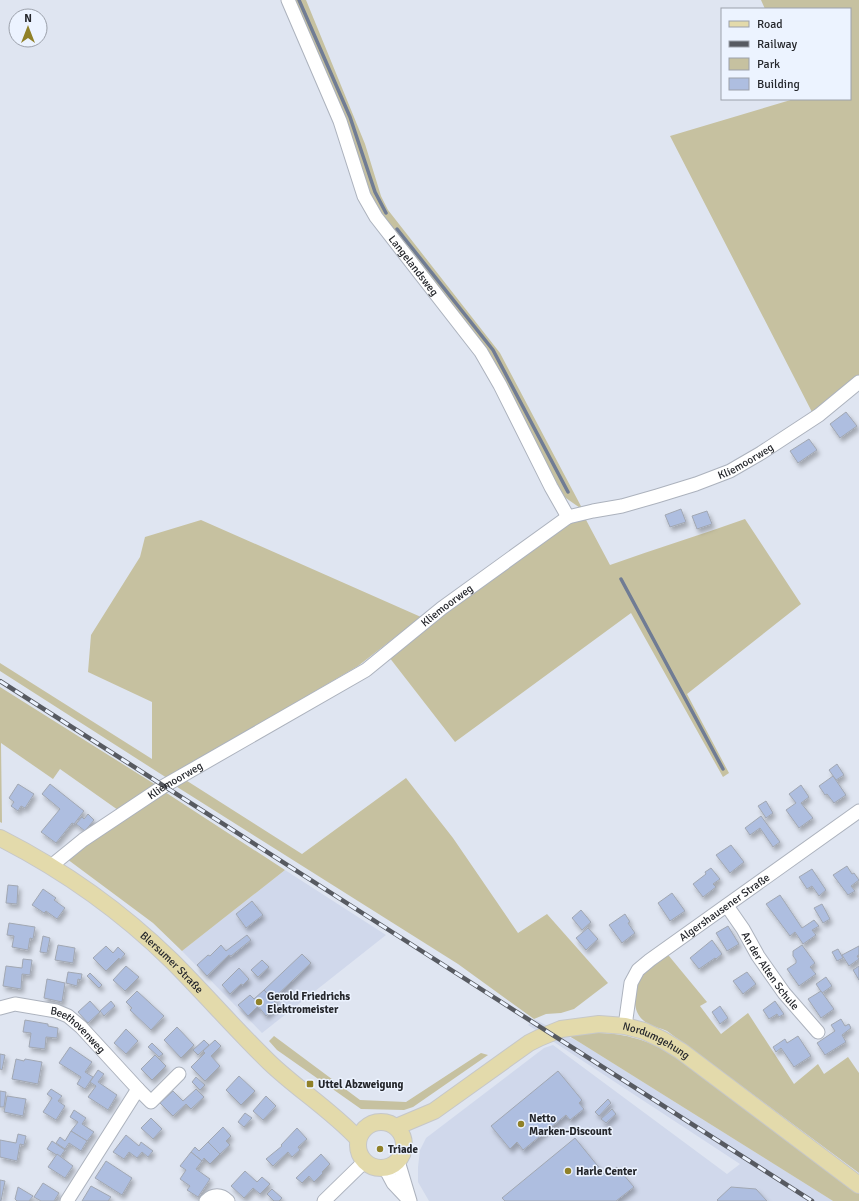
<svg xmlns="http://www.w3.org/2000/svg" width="859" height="1201" viewBox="0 0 859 1201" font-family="Signika,sans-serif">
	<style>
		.built { fill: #d0d8eb }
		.green { fill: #c6c1a0 }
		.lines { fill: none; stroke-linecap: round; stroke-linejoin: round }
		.stream { stroke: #707c94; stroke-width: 3.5 }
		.building { fill: #aebee0; stroke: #a1a7b2; filter: url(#shadow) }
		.minor-casing { stroke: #acb2bd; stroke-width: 15 }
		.major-casing { stroke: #c6c7c8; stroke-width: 18 }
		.minor { stroke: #fff; stroke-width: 13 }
		.major { stroke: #e3daab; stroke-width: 16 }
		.rail-casing { stroke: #575a61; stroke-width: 4.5 }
		.rail { stroke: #ecf3ff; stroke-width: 3; stroke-dasharray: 9; stroke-linecap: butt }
		.poi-dot { fill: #908128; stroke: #ecf3ff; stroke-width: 1.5 }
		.labels { text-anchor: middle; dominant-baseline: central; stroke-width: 3; stroke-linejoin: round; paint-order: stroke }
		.street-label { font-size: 11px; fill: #25272c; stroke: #ecf3ff }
		.poi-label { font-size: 11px; font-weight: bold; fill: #25272c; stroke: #ecf3ff; text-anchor: start }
	</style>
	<defs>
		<filter id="shadow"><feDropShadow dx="2.5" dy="4" stdDeviation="2" flood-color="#0004"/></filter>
	</defs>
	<rect width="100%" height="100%" fill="#dfe5f1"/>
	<!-- built -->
	<g class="built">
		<path d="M285 870 386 935 262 1033 182 951Z"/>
		<path d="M534 1019 579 1042 833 1201H429L418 1182V1167L420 1150 426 1138 544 1048 553 1045 727 1174 740 1164 528 1025Z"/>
	</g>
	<!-- green -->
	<g class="green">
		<path d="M294 0H306L365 144 381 196 388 210 500 353 583 510 563 496 505 380 380 213 369 193Z"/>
		<path d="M761 0H859V376L813 414 670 136 794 99H850V9H765Z"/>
		<path d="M585 518 610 565C655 549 700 535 745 519L801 604 687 694 729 773 723 777 631 613 455 742 389 657 445 613 569 524Z"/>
		<path d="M201 520 421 617 358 666 167 778 0 671V663L152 759V702L88 672 91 635 140 557 145 537Z"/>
		<path d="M0 687 156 785 118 810 60 769 53 779 1 743 2 823 0 822Z"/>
		<path d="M406 778 453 838 518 933 547 914 608 983 574 1009 561 1013 546 1014 534 1019 458 964 174 785 184 779 302 854Z"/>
		<path d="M165 792 285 870 182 951 153 923 67 859Z"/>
		<path d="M664 955 669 956 707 1002 700 1006 721 1034 748 1013 794 1084 818 1064 824 1074 848 1057 859 1073V1173L667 1031C661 1028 653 1027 647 1023 629 1013 633 985 646 972 651 966 658 960 664 955Z"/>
		<path d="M594 1033C625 1033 640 1039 668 1050L859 1192V1201H833L579 1042 569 1036Z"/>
		<path d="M274 1036 360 1100 406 1102 481 1053 488 1055 413 1107 404 1110 361 1109 277 1050 269 1041Z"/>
	</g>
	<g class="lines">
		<!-- stream -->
		<g class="stream">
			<path d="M299 0 350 117 375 192 386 213"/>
			<path d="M397 229 493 350 568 492"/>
			<path d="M621 579 723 769"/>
		</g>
	</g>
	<!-- building -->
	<g class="building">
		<path d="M846 412 857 426 840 438 830 424Z"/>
		<path d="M809 439 817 450 798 463 790 451Z"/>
		<path d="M681 509 686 522 670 527 665 515Z"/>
		<path d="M707 511 712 524 697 529 692 516Z"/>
		<path d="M837 764 844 775 836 780 829 770Z"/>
		<path d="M833 776 846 795 834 803 827 794 825 795 819 786Z"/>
		<path d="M18 784 34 794 25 808 21 806 18 811 11 806 14 802 9 798Z"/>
		<path d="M50 784 84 811 74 824 72 823 56 843 41 832 60 809 42 794Z"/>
		<path d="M801 785 809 797 801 803 813 818 799 828 786 810 796 803 789 794Z"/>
		<path d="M766 801 773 813 766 818 758 806Z"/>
		<path d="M88 814 94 820 85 831 76 824 82 817 84 819Z"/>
		<path d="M761 816 780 842 773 847 760 828 750 835 745 828Z"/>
		<path d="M731 845 744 862 730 873 716 855Z"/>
		<path d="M847 866 852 874 854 873 859 880 851 886 855 891 848 895 833 875Z"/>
		<path d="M711 868 720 879 713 884 716 887 703 897 693 884 706 874 705 872Z"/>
		<path d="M812 869 826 890 819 896 812 886 807 889 799 877Z"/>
		<path d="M8 885 18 886 17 904 6 903Z"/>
		<path d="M43 889 56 898 54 900 65 908 57 919 46 911 44 913 32 905Z"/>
		<path d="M672 893 685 911 670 921 658 903Z"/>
		<path d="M780 895 802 928 814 920 819 926 812 930 816 935 803 944 795 932 790 936 766 904Z"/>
		<path d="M252 901 263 915 246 928 236 914Z"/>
		<path d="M822 904 830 919 823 923 814 908Z"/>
		<path d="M581 910 591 922 582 930 572 918Z"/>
		<path d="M625 914 630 922 628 923 635 933 622 943 609 925Z"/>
		<path d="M9 923 35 927 33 939 30 938 28 950 12 947 14 936 7 935Z"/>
		<path d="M728 926 739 944 727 951 716 933Z"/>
		<path d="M588 928 598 939 586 950 576 938Z"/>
		<path d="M247 935 251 940 231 956 229 955 207 976 197 965 208 955 210 956 221 945 226 951Z"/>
		<path d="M43 936 50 938 47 953 40 952Z"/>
		<path d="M712 940 722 954 716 959 715 958 699 969 690 958Z"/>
		<path d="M58 945 75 948 73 963 55 960Z"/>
		<path d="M802 945 815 963 810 967 816 974 799 986 787 969 796 963V960L793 956V951Z"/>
		<path d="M106 946 113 953 118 947 125 954 120 960 119 958 106 971 93 958Z"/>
		<path d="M859 946V955L857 956 859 959 849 966 842 955Z"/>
		<path d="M838 949 843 958 837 961 832 952Z"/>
		<path d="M302 954 311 963 273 999 264 990Z"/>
		<path d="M23 959 32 960 30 975 22 974 21 989 3 986 6 966 22 968Z"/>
		<path d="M262 960 269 967 258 977 251 970Z"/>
		<path d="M126 966 139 977 125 991 113 980Z"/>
		<path d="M859 966V980L853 970Z"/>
		<path d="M239 968 249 979 243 985 241 984 230 994 222 985Z"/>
		<path d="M68 972 82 974 81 980 78 979 77 986 66 983Z"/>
		<path d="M747 972 756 984 743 994 733 981Z"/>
		<path d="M90 973 102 985 99 988 87 976Z"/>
		<path d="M826 977 832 986 822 993 816 984Z"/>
		<path d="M47 979 65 983 62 1002 44 998Z"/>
		<path d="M264 990 278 1005 266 1016 258 1006 248 1016 238 1005 250 995 254 999Z"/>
		<path d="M137 991 164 1016 151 1030 130 1010 132 1008 126 1002Z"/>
		<path d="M821 991 834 1009 821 1018 808 999Z"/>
		<path d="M90 1001 100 1012 88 1023 78 1012Z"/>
		<path d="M111 1001 115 1006 104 1016 100 1011Z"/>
		<path d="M775 1001 784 1014 779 1017 777 1014 769 1019 763 1010Z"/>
		<path d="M720 1006 728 1018 720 1024 712 1012Z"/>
		<path d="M841 1019 845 1026 849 1024 851 1028 842 1035 846 1042 825 1055 817 1043 835 1031 831 1025Z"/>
		<path d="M25 1020 48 1024V1026L58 1028 57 1038 46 1037 45 1049 29 1047 31 1033 23 1032Z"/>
		<path d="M177 1027 194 1045 181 1058 164 1040Z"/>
		<path d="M126 1029 138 1041 126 1054 114 1043Z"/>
		<path d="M798 1036 811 1056 794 1067 781 1048 776 1052 773 1047 785 1039 787 1043Z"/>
		<path d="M204 1040 209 1045 198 1055 193 1050Z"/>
		<path d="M215 1040 221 1046 211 1056 220 1066 205 1081 191 1067 205 1053 203 1051Z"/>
		<path d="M152 1043 163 1054 159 1057 148 1047Z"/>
		<path d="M70 1047 92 1062 85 1072 93 1077 85 1089 77 1084 81 1077 59 1063Z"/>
		<path d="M0 1054 5 1055 2 1070 0 1069Z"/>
		<path d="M155 1055 166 1066 152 1080 141 1069Z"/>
		<path d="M16 1059 24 1061 25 1059 42 1062 38 1084 12 1079Z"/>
		<path d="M98 1070 104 1074 98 1082 117 1095 108 1110 88 1097 96 1086 90 1082Z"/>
		<path d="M558 1071 582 1100 579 1103 584 1109 570 1120 566 1115 523 1150 517 1142 510 1149 491 1126Z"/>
		<path d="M239 1076 255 1091 241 1105 226 1090Z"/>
		<path d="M196 1077 205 1085 200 1090 192 1082Z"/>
		<path d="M51 1089 62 1096 58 1101 65 1106 56 1120 43 1112 52 1098 47 1094Z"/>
		<path d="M196 1089 204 1097 191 1109 186 1104 173 1116 160 1103 173 1091 183 1101Z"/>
		<path d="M0 1091 6 1092 4 1107H0Z"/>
		<path d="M7 1096 26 1099 23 1116 4 1112Z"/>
		<path d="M266 1096 276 1106 263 1120 253 1111Z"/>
		<path d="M608 1099 611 1103 599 1116 595 1112Z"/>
		<path d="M612 1109 616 1114 606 1123 601 1119Z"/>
		<path d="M74 1110 86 1118 82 1124 94 1132 87 1141 71 1131 78 1122 70 1117Z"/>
		<path d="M245 1113 252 1118 244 1127 238 1122Z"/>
		<path d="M151 1118 162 1129 153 1139 141 1128Z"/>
		<path d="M223 1127 231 1136 226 1141 230 1145 220 1154 208 1142Z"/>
		<path d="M297 1128 307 1139 298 1147 300 1150 292 1157 288 1152 273 1166 266 1159 282 1146 281 1145Z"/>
		<path d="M71 1131 87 1141 81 1151 69 1143 65 1149 56 1143 60 1137 65 1141Z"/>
		<path d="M18 1134 26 1136 24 1145 20 1144 17 1161 0 1157V1140L16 1143Z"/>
		<path d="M126 1135 139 1146 141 1142 153 1151 148 1157 142 1152 137 1158 129 1152 124 1159 113 1152Z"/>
		<path d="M575 1138 606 1176 617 1167 634 1187 616 1201H505L502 1198Z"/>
		<path d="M52 1141 65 1150 60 1157 47 1149Z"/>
		<path d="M208 1142 220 1154 210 1164 204 1158 202 1161 191 1152 195 1147 199 1151Z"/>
		<path d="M191 1152 202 1161 196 1169 210 1179 198 1197 187 1190 190 1186 180 1179 186 1170 180 1166Z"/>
		<path d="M57 1154 73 1166 65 1178 48 1167Z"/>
		<path d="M321 1154 330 1164 322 1172 323 1173 314 1182 309 1176 302 1183 296 1178Z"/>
		<path d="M106 1161 132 1178 122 1195 95 1178Z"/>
		<path d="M245 1171 257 1182 262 1177 270 1184 260 1194 253 1188 244 1198 231 1186Z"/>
		<path d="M0 1180 5 1181 1 1201H0Z"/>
		<path d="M43 1183 59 1193 54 1201H41L34 1197Z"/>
		<path d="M91 1186 111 1197 108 1201H82Z"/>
		<path d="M18 1187 33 1196 29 1201H17L15 1199Z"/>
		<path d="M731 1187 756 1189 767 1201H718L717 1200Z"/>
		<path d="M272 1189 282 1198 279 1201H274L267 1194Z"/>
	</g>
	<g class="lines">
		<defs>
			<g id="minor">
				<path id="s1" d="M288 0 340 121 364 196 376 217 481 352 500 385 551 487 568 517"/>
				<path id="s2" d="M51 866 83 840 164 786 366 670 442 608 568 517 593 511 622 506 657 496 696 484 730 471 761 453 819 415 859 382"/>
				<path id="s3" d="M727 906 743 929 758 956 784 993 818 1032"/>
				<path id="s4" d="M0 1008 15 1004 56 1011 68 1016 81 1027 138 1089 67 1201"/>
				<path id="s5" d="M625 1026 631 983 638 970 650 960 859 811"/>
				<path d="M138 1089 151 1102 179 1074"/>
				<path d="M398 1161 410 1201"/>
				<path d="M385 1168 393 1183 408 1199"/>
				<path d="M206 1201C213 1194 221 1194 228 1201"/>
				<path d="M324 1201 364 1162"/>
			</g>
			<g id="major">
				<path id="s6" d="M0 838C63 870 122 912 172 961 205 994 235 1029 269 1062 297 1089 331 1110 358 1139"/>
				<circle cx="381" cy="1145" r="23"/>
				<path id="s7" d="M396 1127 434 1111 529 1043 539 1038 561 1029 599 1024 625 1026 644 1031 663 1040 681 1051 859 1185"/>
			</g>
		</defs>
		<!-- minor casing -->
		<use href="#minor" class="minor-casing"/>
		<!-- major casing -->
		<use href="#major" class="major-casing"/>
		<!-- minor -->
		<use href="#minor" class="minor"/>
		<!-- major -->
		<use href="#major" class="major"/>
		<defs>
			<path id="rail" d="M0 681 812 1201"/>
		</defs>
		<!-- rail casing -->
		<use href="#rail" class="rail-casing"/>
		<!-- rail -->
		<use href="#rail" class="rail"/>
	</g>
	<!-- markers -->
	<g class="poi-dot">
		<circle cx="259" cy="1002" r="4"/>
		<rect x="306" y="1080" width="8" height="8" rx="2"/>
		<circle cx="521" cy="1124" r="4"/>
		<circle cx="380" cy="1149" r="4"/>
		<circle cx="568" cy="1171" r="4"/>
	</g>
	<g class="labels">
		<!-- street labels -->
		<g class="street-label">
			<text stroke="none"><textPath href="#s1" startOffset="296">Langelandsweg</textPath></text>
			<text stroke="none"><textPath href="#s2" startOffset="812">Kliemoorweg</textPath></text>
			<text stroke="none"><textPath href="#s2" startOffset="475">Kliemoorweg</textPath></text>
			<text stroke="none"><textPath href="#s2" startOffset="151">Kliemoorweg</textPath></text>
			<text stroke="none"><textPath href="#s5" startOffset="165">Algershausener Straße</textPath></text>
			<text stroke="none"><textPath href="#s6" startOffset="213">Blersumer Straße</textPath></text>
			<text stroke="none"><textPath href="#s3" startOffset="78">An der Alten Schule</textPath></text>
			<text stroke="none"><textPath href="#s4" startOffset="86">Beethovenweg</textPath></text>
			<text stroke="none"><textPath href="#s7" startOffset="292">Nordumgehung</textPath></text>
		</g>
		<!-- poi labels -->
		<g class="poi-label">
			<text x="267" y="996">Gerold Friedrichs<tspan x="267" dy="13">Elektromeister</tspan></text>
			<text x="318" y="1084">Uttel Abzweigung</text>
			<text x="529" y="1118">Netto<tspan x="529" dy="13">Marken-Discount</tspan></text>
			<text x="388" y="1149">Triade</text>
			<text x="576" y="1171">Harle Center</text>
		</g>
	</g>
	<!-- legend -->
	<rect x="721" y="8" width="130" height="92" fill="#ecf3ff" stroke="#9ca1ab"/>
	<rect x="729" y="21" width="20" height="6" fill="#e3daab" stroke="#9ca1ab"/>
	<text x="757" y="28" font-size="12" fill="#25272c">Road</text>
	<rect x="729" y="41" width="20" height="6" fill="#575a61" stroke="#9ca1ab"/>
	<text x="757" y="48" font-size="12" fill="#25272c">Railway</text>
	<rect x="729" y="58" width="20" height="12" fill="#c6c1a0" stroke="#9ca1ab"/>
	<text x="757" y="68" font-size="12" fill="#25272c">Park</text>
	<rect x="729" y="78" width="20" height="12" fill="#aebee0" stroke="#9ca1ab"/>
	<text x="757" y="88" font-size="12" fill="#25272c">Building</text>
	<!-- north arrow -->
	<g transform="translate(28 28)"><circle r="19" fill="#ecf3ff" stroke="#9ca1ab"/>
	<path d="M0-3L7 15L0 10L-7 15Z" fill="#908128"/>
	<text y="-6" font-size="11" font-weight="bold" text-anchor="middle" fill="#25272c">N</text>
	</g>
</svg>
